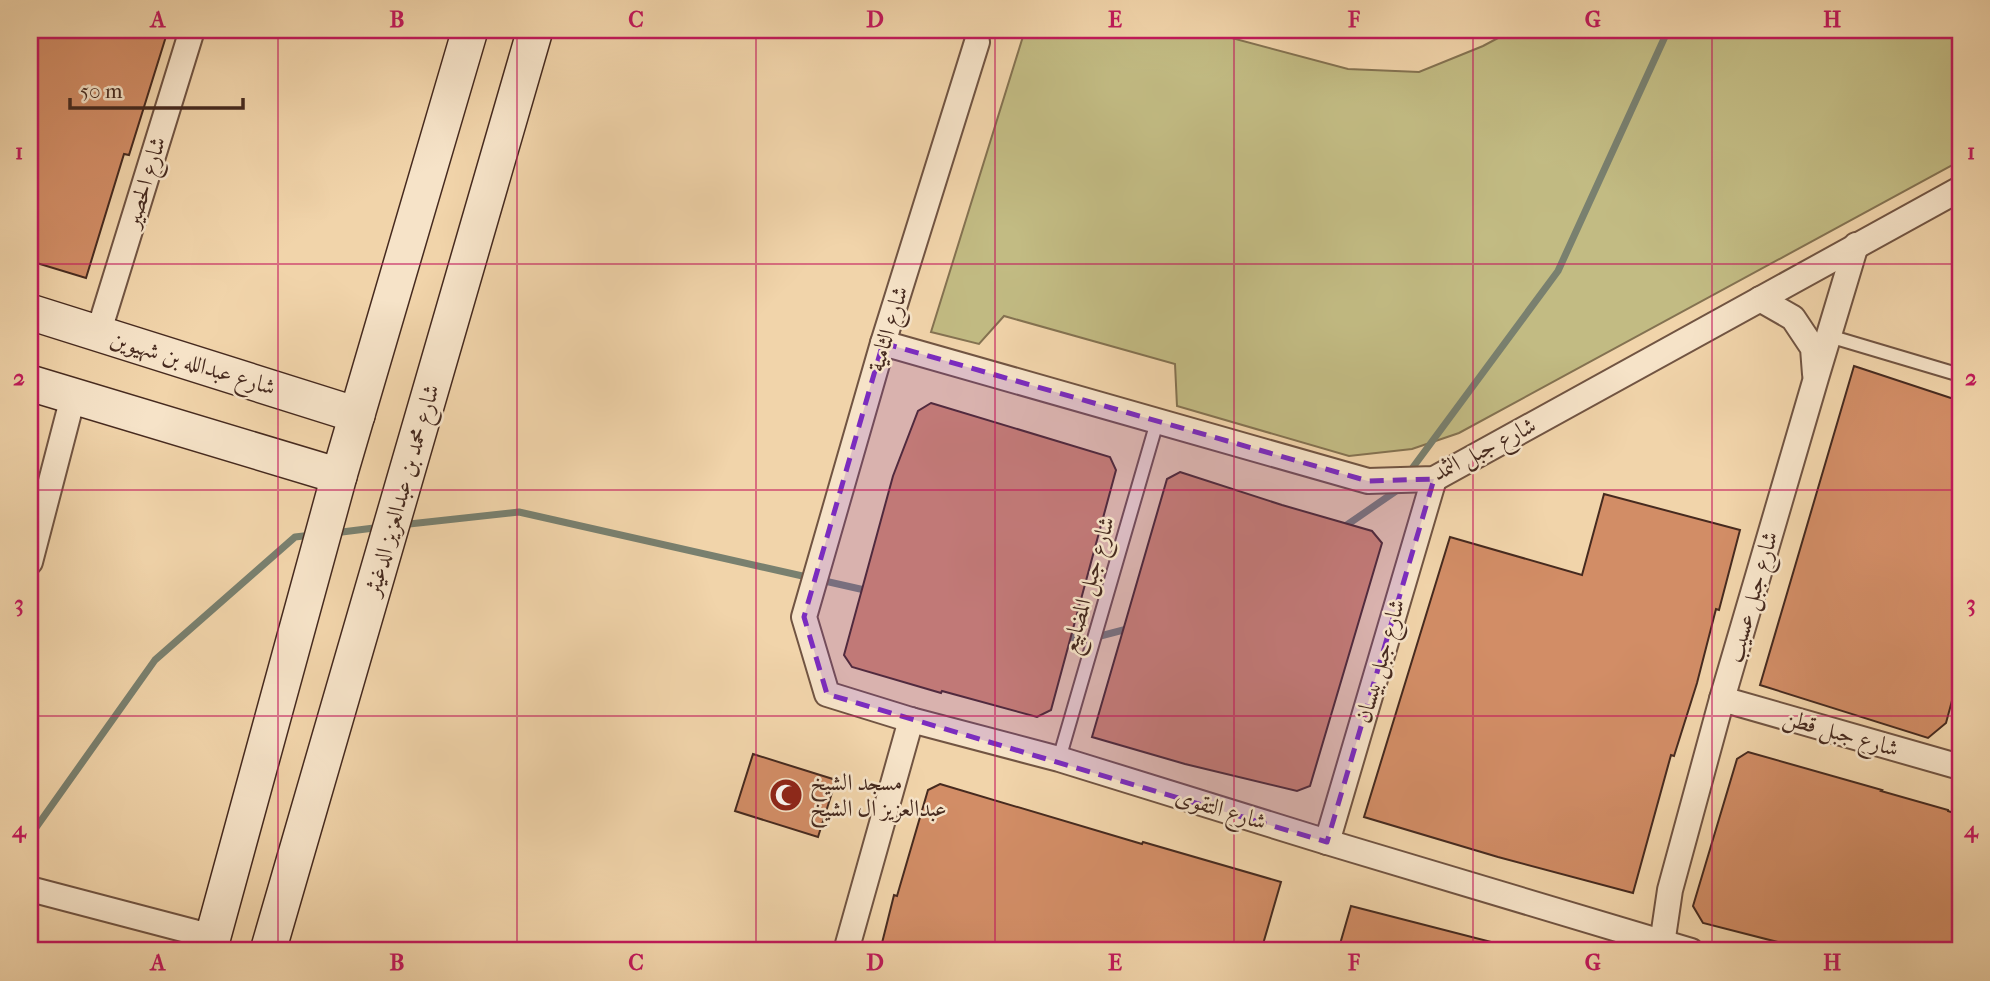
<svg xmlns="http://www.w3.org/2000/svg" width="1990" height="981" viewBox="0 0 1990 981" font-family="'IM FELL French Canon',Amiri,serif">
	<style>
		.green { fill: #c2bb83; stroke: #847251; stroke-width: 2 }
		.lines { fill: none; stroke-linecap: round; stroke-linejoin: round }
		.stream { stroke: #79806f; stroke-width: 7 }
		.building { fill: #d28d66; stroke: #462a1f; stroke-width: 2 }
		.lane-casing { stroke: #715442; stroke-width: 16 }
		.street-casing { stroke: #715442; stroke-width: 28 }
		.secondary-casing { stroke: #462a1f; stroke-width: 38 }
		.lane { stroke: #f6e3c8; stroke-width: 12 }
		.street { stroke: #f6e3c8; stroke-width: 24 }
		.secondary { stroke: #f6e3c8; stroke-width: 35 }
		.marked { fill: #7b2cbf; fill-opacity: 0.2; stroke: #7b2cbf; stroke-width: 5; stroke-dasharray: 14 9; stroke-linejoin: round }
		.grid { fill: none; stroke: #c2185b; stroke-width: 2; stroke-opacity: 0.55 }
		.labels { text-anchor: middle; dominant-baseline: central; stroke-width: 5; stroke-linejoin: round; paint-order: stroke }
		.street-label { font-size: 23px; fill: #462a1f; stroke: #f6e3c8 }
		.poi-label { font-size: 23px; fill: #462a1f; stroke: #f6e3c8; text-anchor: start }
		.neatline { fill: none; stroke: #c2185b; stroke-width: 2.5 }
		.grid-label { font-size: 23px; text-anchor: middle; font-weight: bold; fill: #c2185b }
	</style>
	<rect width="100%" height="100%" fill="#f1d4aa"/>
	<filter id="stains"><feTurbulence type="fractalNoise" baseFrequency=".00286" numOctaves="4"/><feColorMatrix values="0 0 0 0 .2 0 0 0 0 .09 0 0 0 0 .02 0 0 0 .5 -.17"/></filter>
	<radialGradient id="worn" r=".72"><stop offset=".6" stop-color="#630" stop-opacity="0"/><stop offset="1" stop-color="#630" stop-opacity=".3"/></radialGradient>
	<!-- green -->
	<path class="green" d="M1025 30H1202L1348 69 1419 72 1483 46 1513 30H1960V161L1459 433 1412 449 1349 456 1177 406 1175 364 1004 316 979 344 931 332Z"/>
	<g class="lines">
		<!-- stream -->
		<g class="stream">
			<path d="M1408 474 1558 271 1668 30"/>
			<path d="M400 525 519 512 869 591"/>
			<path d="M1341 529 1396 491 1399 486"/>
			<path d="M334 533 382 527"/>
			<path d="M1061 635 1085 640 1131 628"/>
			<path d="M30 836 155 660 295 537 312 535"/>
		</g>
	</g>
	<!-- building -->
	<g class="building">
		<path d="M30 30H168L129 155 124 154 86 278 30 261Z"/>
		<path d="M1854 366 1960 401V671L1946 723 1928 738 1760 685Z"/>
		<path d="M931 403 1110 457 1116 470 1051 710 1037 717 942 691 941 693 852 667 844 655 893 476 918 411Z"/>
		<path d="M1180 472 1282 505 1372 531 1382 543 1310 786 1297 791 1185 764 1092 737 1167 479Z"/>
		<path d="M1604 494 1740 530 1719 610 1716 609 1697 683 1674 756 1671 755 1633 893 1498 857 1364 817 1450 537 1582 575Z"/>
		<path d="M1748 752 1882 790 1881 791 1948 810V811L1960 815V951H1813L1703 923 1693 906 1737 759Z"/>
		<path d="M753 754 836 780 818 837 735 811Z"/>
		<path d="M940 784 1142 844 1143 842 1281 882 1261 951H880L894 895 897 896 928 790Z"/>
		<path d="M1351 906 1499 944 1498 951H1338Z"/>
	</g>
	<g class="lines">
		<defs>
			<g id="lane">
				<path d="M1829 336 1960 375"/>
				<path d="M1059 759 1157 422"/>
			</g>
			<g id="street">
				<path d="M977 42 883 343 804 617 827 694 911 720 1059 759 1327 842 1691 951"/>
				<path d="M1760 299 1793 318 1813 348 1815 374"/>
				<path d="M98 334 192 30"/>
				<path d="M883 343 1368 481 1434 479 1960 189"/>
				<path d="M30 562 73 397"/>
				<path d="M1722 699 1960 767"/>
				<path d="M1327 842 1434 479"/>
				<path d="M30 889 213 937"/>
				<path d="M846 951 911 720"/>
				<path d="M1661 951 1670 890 1722 699 1816 378 1856 245"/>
			</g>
			<g id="secondary">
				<path d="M30 312 357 415"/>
				<path d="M30 383 339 476"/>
				<path d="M209 951 339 476 470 30"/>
				<path d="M268 951 535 30"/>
			</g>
		</defs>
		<!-- lane casing -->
		<use href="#lane" class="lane-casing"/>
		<!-- street casing -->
		<use href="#street" class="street-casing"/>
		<!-- secondary casing -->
		<use href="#secondary" class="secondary-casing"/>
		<!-- lane -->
		<use href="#lane" class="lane"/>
		<!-- street -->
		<use href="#street" class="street"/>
		<!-- secondary -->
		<use href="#secondary" class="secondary"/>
	</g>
	<!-- marked area -->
	<path class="marked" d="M883 343 1368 481 1434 479 1327 842 827 694 804 617Z"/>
	<!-- grid -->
	<path class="grid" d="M278 30V951M517 30V951M756 30V951M995 30V951M1234 30V951M1473 30V951M1712 30V951M30 264H1960M30 490H1960M30 716H1960"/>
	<!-- icons -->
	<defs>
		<symbol id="mosque-disc" viewBox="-11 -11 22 22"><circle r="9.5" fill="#8f2418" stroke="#f6e3c8"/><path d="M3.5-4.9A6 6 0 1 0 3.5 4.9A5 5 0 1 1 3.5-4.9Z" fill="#fff"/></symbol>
	</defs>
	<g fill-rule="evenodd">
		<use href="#mosque-disc" x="767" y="776" width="38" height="38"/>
	</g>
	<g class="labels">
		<!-- street labels -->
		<g class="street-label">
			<text transform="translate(145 182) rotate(-73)">شارع الحصير</text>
			<text transform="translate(888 329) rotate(-73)">شارع الثامية</text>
			<text transform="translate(193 363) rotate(17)">شارع عبدالله بن شهيوين</text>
			<text transform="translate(1484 449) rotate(-27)">شارع جبل الثمد</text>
			<text transform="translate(402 490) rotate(-74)">شارع محمد بن عبدالعزيز الدغيثر</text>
			<text transform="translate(1088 585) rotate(-74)">شارع جبل المضابيع</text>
			<text transform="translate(1752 597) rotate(-74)">شارع جبل عسيب</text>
			<text transform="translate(1380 661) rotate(-74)">شارع جبل بيسان</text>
			<text transform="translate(1841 733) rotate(16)">شارع جبل قطن</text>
			<text transform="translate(1221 809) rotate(17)">شارع التقوى</text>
		</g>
		<!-- poi labels -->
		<g class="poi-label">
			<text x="810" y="782">مسجد الشيخ<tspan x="810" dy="26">عبدالعزيز ال الشيخ</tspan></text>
		</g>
	</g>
	<!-- margin -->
	<rect width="1990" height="981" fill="none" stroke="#f1d4aa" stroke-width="77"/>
	<!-- scale -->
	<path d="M70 98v10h173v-10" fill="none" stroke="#462a1f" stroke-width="3.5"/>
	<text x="80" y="98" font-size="21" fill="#462a1f" stroke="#f6e3c8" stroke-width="5" paint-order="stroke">50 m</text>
	<rect x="38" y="38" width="1914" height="904" class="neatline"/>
	<g class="grid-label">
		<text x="158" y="27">A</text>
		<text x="397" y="27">B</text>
		<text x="636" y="27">C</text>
		<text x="875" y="27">D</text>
		<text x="1115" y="27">E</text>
		<text x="1354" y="27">F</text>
		<text x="1593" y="27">G</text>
		<text x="1832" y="27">H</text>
		<text x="19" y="159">1</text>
		<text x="1971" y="159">1</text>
		<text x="19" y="385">2</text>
		<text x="1971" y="385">2</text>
		<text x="19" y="611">3</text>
		<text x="1971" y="611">3</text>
		<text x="19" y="837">4</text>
		<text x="1971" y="837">4</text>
		<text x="158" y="970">A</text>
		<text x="397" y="970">B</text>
		<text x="636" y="970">C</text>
		<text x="875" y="970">D</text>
		<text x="1115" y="970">E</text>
		<text x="1354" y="970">F</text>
		<text x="1593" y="970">G</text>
		<text x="1832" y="970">H</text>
	</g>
	<rect width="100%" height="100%" filter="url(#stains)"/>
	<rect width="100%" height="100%" fill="url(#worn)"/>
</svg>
